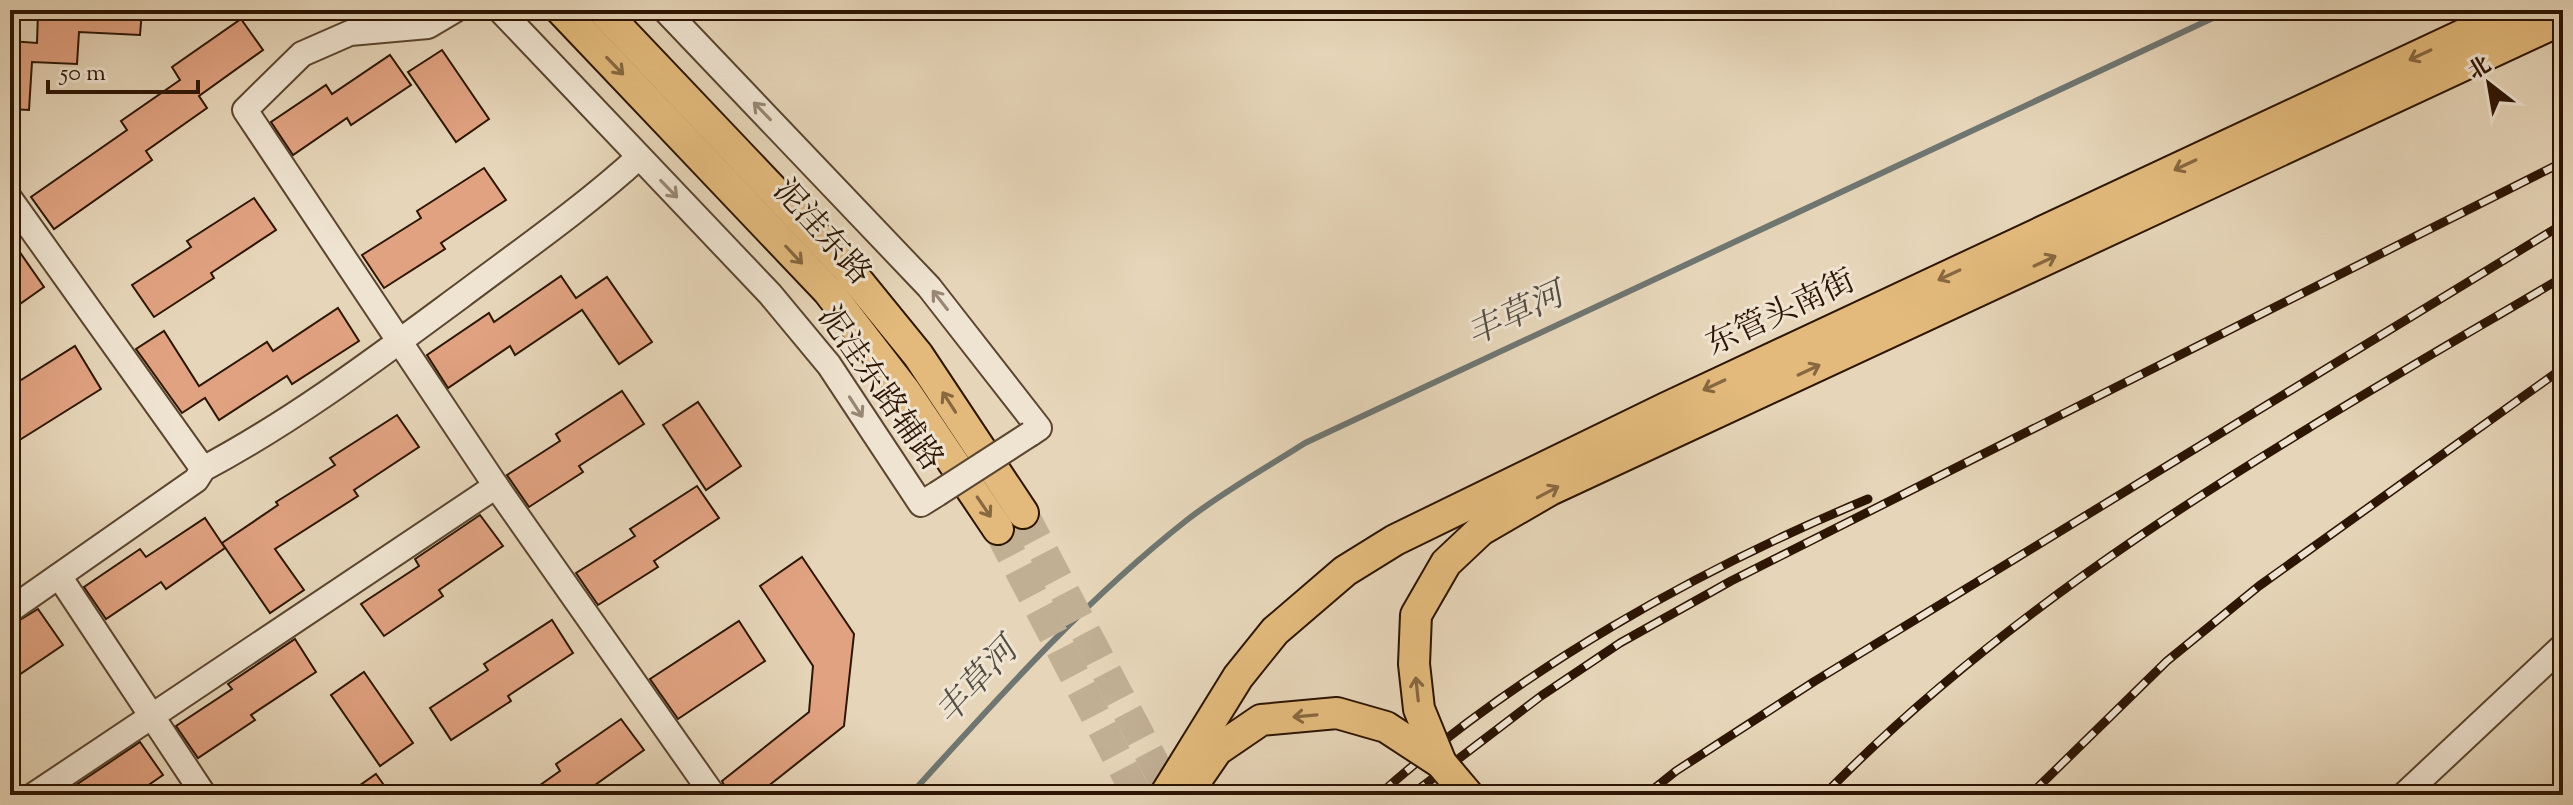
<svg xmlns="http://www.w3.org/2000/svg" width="2573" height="805" viewBox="0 0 2573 805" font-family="'Sorts Mill Goudy','Noto Serif SC',serif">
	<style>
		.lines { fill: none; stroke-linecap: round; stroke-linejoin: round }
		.stream { stroke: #6f7671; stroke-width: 6 }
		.building { fill: #e1a281; stroke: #2d1503; stroke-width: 2 }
		.major-tunnel { stroke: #c1af94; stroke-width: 30; stroke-dasharray: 30 15; stroke-linecap: butt }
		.minor-casing { stroke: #5b4530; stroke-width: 28 }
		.major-casing { stroke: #2d1503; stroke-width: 34 }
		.minor { stroke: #efe4d1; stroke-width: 24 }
		.major { stroke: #e3ba7c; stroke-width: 30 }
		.rail-casing { stroke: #2d1503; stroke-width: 9 }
		.rail { stroke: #efe4d1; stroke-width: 6; stroke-dasharray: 18; stroke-linecap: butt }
		.minor-bridge-casing { stroke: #5b4530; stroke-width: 28; stroke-linecap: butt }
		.major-bridge-casing { stroke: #2d1503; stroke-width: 34; stroke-linecap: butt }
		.minor-bridge { stroke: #efe4d1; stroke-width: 24 }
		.major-bridge { stroke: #e3ba7c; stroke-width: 30 }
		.oneway { stroke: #886840 }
		.oneway2 { stroke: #988774 }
		.labels { text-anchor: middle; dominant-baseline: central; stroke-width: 6; stroke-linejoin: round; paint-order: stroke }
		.street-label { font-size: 32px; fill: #2d1503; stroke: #efe4d1 }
		.water-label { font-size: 34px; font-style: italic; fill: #544d43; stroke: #efe4d1 }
	</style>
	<rect width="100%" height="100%" fill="#e6d5b8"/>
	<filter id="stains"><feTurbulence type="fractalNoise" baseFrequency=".0025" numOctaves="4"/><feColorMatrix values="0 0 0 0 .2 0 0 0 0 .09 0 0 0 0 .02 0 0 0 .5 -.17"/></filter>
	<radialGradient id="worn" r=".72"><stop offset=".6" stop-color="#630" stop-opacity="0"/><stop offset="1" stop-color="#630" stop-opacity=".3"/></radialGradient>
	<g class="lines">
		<!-- stream -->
		<path class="stream" d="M910 795C997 699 1085 600 1187 520 1224 491 1266 468 1305 443L2230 10"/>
	</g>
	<!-- building -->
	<g class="building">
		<path d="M72 10H142L140 35 79 32 77 64 32 62 29 110 10 109V41L37 43 38 12 72 14Z"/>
		<path d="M241 19 263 50 199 96 207 108 146 151 152 160 54 229 31 197 127 130 121 121 180 80 172 67Z"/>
		<path d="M442 50 489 119 456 142 408 72Z"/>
		<path d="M390 55 411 85 351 125 347 118 293 155 271 122 326 85 332 94Z"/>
		<path d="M484 168 506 200 441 243 445 249 384 288 362 255 421 218 417 211Z"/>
		<path d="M254 198 276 230 211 273 214 278 154 317 132 285 191 247 187 241Z"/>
		<path d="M10 238 44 287 10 311Z"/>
		<path d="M561 276 576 298 607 277 652 342 619 364 582 310 515 355 510 346 448 388 427 355 489 313 494 322Z"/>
		<path d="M338 308 359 341 292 384 287 376 219 420 205 398 182 413 136 349 164 331 199 386 267 342 273 351Z"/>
		<path d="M75 346 101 389 10 446V387Z"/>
		<path d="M622 391 644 424 579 466 583 472 529 507 507 475 560 441 556 434Z"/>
		<path d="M698 402 741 466 706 490 663 425Z"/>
		<path d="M397 415 419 447 354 490 358 496 275 549 304 590 270 613 222 543 278 505 276 502 335 465 330 458Z"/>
		<path d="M697 486 719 518 654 561 658 567 598 605 576 573 635 536 630 529Z"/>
		<path d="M480 515 503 546 439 590 443 596 384 636 361 604 419 566 415 559Z"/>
		<path d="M205 518 225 548 166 589 161 582 106 619 84 587 140 549 146 557Z"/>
		<path d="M802 557 854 634 844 726 757 795H729L722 781 809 712 813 666 760 586Z"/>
		<path d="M38 609 63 645 10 681V626Z"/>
		<path d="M552 620 573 653 508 696 511 701 451 740 430 708 488 670 484 664Z"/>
		<path d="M739 621 765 661 678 719 650 679Z"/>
		<path d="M295 639 316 672 251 715 255 720 198 758 176 726 232 689 228 684Z"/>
		<path d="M364 672 413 743 380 766 331 695Z"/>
		<path d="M621 719 644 750 581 795H526L560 771 556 764Z"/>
		<path d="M140 742 163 775 134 795H61Z"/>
		<path d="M376 774 391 795H346Z"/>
	</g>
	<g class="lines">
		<!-- major-tunnel -->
		<g class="major-tunnel">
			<path d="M1023 513 1171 795"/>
			<path d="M998 529 1137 795"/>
		</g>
		<defs>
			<g id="minor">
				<path d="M455 10 428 26 350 33 302 54 245 110 496 486 713 795"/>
				<path d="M500 10 770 294 829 365 921 504 937 494"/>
				<path d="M665 10 929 287 1039 428 1030 434"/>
				<path d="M10 199 203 469"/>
				<path d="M59 576 204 795"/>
				<path d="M10 610 196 480 203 469C295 420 377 358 461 296 521 251 583 208 639 157"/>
				<path d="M34 795 496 486"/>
				<path d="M2404 795 2563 646"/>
			</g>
			<g id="major">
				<path d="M561 10 828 291 905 391 998 529"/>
				<path d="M602 10 848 269 918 355 1023 513"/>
			</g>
		</defs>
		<!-- minor casing -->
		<use href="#minor" class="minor-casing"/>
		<!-- major casing -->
		<use href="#major" class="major-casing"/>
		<!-- minor -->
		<use href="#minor" class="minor"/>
		<!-- major -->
		<use href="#major" class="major"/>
		<defs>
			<g id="rail">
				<path d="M1379 795C1517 671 1697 570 1868 499"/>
				<path d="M1411 795 1541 696 1620 643 1731 581 2563 162"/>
				<path d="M1646 795 1676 771 1815 681 2563 224"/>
				<path d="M1824 795C2035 578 2305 430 2563 277"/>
				<path d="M2030 795 2167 661 2259 586 2563 368"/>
			</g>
		</defs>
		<!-- rail casing -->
		<use href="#rail" class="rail-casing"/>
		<!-- rail -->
		<use href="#rail" class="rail"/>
		<defs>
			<path id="minor-bridge" d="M937 494 1030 434"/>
			<g id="major-bridge">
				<path d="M1441 763 1419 709 1414 664 1416 615 1446 563 1481 530 1550 490 2563 19"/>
				<path d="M1165 795 1238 677 1275 631 1345 571 1395 540 1666 408 2516 10"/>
				<path d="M1186 795 1217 750 1261 720 1337 713 1386 727 1441 763 1468 795"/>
			</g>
		</defs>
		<!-- minor-bridge casing -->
		<use href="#minor-bridge" class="minor-bridge-casing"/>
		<!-- major-bridge casing -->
		<use href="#major-bridge" class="major-bridge-casing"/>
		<!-- minor-bridge -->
		<use href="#minor-bridge" class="minor-bridge"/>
		<!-- major-bridge -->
		<use href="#major-bridge" class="major-bridge"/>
	</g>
	<!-- one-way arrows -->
	<defs><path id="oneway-shaft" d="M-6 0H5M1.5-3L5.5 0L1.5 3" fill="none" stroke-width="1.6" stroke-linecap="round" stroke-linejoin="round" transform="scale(2)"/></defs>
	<g class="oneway">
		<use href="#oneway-shaft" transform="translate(2420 55) rotate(155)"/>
		<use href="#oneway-shaft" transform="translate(615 66) rotate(46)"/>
		<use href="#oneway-shaft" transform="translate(2185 165) rotate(155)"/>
		<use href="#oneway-shaft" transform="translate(794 255) rotate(47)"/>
		<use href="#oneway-shaft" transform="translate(2045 261) rotate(-25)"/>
		<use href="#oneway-shaft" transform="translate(1949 275) rotate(155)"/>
		<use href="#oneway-shaft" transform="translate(1809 370) rotate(-25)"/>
		<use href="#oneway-shaft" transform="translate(1714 385) rotate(155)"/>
		<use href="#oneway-shaft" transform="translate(949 402) rotate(-123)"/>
		<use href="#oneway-shaft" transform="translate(1548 492) rotate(-28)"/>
		<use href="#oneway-shaft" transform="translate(984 507) rotate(56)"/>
		<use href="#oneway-shaft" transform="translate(1417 689) rotate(-96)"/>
		<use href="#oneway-shaft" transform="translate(1305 716) rotate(175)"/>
	</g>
	<g class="oneway2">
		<use href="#oneway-shaft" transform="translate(762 111) rotate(-134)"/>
		<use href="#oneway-shaft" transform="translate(669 189) rotate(46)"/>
		<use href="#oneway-shaft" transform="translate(940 300) rotate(-128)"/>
		<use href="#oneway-shaft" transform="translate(856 407) rotate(57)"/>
	</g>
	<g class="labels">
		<!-- street labels -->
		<g class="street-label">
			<text transform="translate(821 233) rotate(48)">泥洼东路</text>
			<text transform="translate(1781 314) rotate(-25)">东管头南街</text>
			<text transform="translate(879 389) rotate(55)">泥洼东路辅路</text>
		</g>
		<!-- water labels -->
		<g class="water-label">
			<text transform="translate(1516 316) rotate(-25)">丰草河</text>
			<text transform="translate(978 683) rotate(-47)">丰草河</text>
		</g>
	</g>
	<!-- margin -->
	<rect width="2573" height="805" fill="none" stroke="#e6d5b8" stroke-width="40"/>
	<rect x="12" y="12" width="2549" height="781" fill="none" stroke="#2d1503" stroke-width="4"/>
	<rect x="20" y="20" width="2533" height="765" fill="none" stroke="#2d1503" stroke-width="2"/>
	<!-- north arrow -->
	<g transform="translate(2489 84) rotate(329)" stroke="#efe4d1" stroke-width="6" paint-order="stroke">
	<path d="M0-6L14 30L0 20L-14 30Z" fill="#2d1503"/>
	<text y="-12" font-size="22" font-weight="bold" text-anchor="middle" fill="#2d1503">北</text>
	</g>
	<!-- scale -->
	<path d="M48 80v12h150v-12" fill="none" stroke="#2d1503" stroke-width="4"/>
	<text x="60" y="80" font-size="24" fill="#2d1503" stroke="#efe4d1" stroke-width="6" paint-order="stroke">50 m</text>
	<rect width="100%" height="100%" filter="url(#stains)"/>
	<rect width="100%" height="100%" fill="url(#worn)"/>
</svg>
